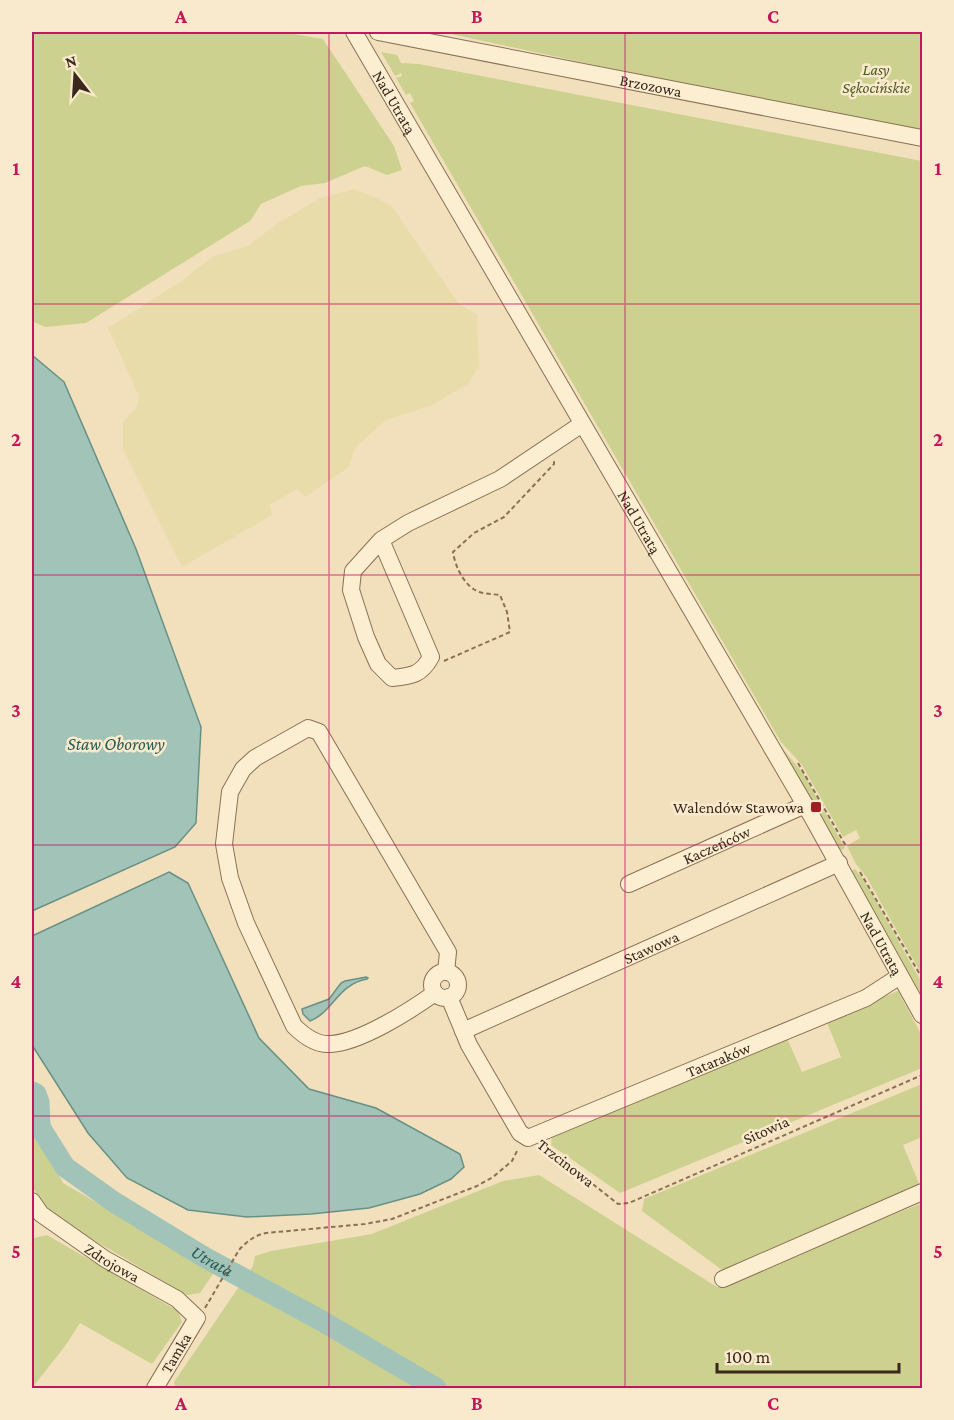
<svg xmlns="http://www.w3.org/2000/svg" width="954" height="1420" viewBox="0 0 954 1420" font-family="'Crimson Pro',serif">
	<style>
		.farmland { fill: #e8dcaa }
		.green { fill: #ccd190 }
		.water { fill: #a1c3b8; stroke: #689185; stroke-width: 1.5 }
		.lines { fill: none; stroke-linecap: round; stroke-linejoin: round }
		.river { stroke: #a1c3b8; stroke-width: 21 }
		.minor-casing { stroke: #8b7055; stroke-width: 18 }
		.path { stroke: #8b7055; stroke-width: 2; stroke-dasharray: 4.5 3; stroke-linecap: butt }
		.minor { stroke: #fceed1; stroke-width: 16 }
		.grid { fill: none; stroke: #c2185b; stroke-width: 1.5; stroke-opacity: 0.55 }
		.poi-dot { fill: #a01f25; stroke: #f9eacd; stroke-width: 2 }
		.labels { text-anchor: middle; dominant-baseline: central; stroke-width: 5; stroke-linejoin: round; paint-order: stroke }
		.park-label { font-size: 16px; font-style: italic; fill: #4c581f; stroke: #f9eacd }
		.street-label { font-size: 16px; fill: #39281b; stroke: #f9eacd }
		.poi-label { font-size: 16px; fill: #39281b; stroke: #f9eacd; text-anchor: end }
		.water-label { font-size: 18px; font-style: italic; fill: #285b56; stroke: #f9eacd }
		.neatline { fill: none; stroke: #c2185b; stroke-width: 2 }
		.grid-label { font-size: 20px; text-anchor: middle; font-weight: bold; fill: #c2185b }
	</style>
	<rect width="100%" height="100%" fill="#f2e0bd"/>
	<!-- farmland -->
	<path class="farmland" d="M355 189 391 205 458 303 477 315 479 366 469 383 433 405 386 420 355 448 349 467 305 497 297 489 269 505 272 515 182 567 123 449V422L136 408 139 396 108 328 183 280 212 257 248 246 278 223 320 198Z"/>
	<!-- green -->
	<g class="green">
		<path d="M32 32H282L323 39 394 146 402 170 387 175 365 166 325 183 301 186 261 204 250 221 86 323 45 327 32 321Z"/>
		<path d="M442 32H922V136Z"/>
		<path d="M381 52 397 55 401 63 419 64 922 161V975L867 878 856 864 847 846 860 838 856 830 843 837 802 765 781 742 410 103 414 101 410 93 406 95 396 78 402 76 401 73 395 76Z"/>
		<path d="M776 741 803 773 845 848 838 852 818 813 820 811 816 804 812 806Z"/>
		<path d="M855 869 864 880 922 983V1001L849 872Z"/>
		<path d="M898 991 922 1036V1068L620 1193 551 1145 552 1134 786 1036 802 1072 841 1057 826 1020Z"/>
		<path d="M922 1084V1137L903 1145 921 1188 722 1270 642 1211 644 1199Z"/>
		<path d="M32 1123 63 1183 215 1271 200 1293 187 1295 58 1219 46 1206 32 1187Z"/>
		<path d="M539 1175 717 1287 922 1203V1388H175L174 1382 253 1266 255 1256 271 1251 372 1234 503 1181Z"/>
		<path d="M47 1235 178 1311 182 1322 152 1364 80 1323 65 1346 32 1388V1241L34 1238Z"/>
	</g>
	<!-- water -->
	<g class="water">
		<path d="M32 355 64 382 136 549 201 727 196 823 175 847 32 911Z"/>
		<path d="M169 872 188 883 259 1038 309 1089 376 1108 460 1154 464 1167 451 1179 420 1194 369 1208 311 1214 247 1217 188 1210 127 1178 88 1133 32 1045V936Z"/>
		<path d="M366 977 368 978 367 979C338 984 332 1013 310 1021L303 1014 302 1009 329 999 341 983 345 981Z"/>
	</g>
	<g class="lines">
		<!-- river -->
		<path class="river" id="s1" d="M32 1092 36 1094 39 1102 40 1127 65 1167 114 1202 204 1257 322 1321 436 1388"/>
		<defs>
			<g id="minor">
				<path id="s2" d="M354 32 811 815 922 1015"/>
				<path id="s3" d="M378 32 922 138"/>
				<path d="M381 540 431 657C421 675 412 676 392 678L378 664 366 637 351 590 353 571 381 540 408 523 500 479 582 424"/>
				<path id="s4" d="M629 884 805 805"/>
				<circle cx="445" cy="985" r="13"/>
				<path d="M435 993C411 1010 360 1043 330 1044 316 1045 304 1036 294 1026L246 923 230 878 224 844 230 792 243 769 255 758 308 728 319 732 448 952 446 972"/>
				<path id="s5" d="M449 997 469 1045 520 1133 528 1138 866 998 900 976"/>
				<path id="s6" d="M463 1031 839 863"/>
				<path id="s7" d="M32 1201 41 1214 105 1259 177 1299 197 1318 155 1388"/>
				<path d="M723 1279 922 1192"/>
			</g>
		</defs>
		<!-- minor casing -->
		<use href="#minor" class="minor-casing"/>
		<!-- path -->
		<g class="path">
			<path d="M444 661 510 632 507 612 500 595C493 594 481 594 475 590 462 582 455 565 453 552L474 533 504 517 554 464V459"/>
			<path d="M798 763 846 846"/>
			<path d="M860 872 922 978"/>
			<path d="M546 1147 618 1204 629 1203 922 1075"/>
			<path d="M205 1308 239 1250C246 1242 255 1235 266 1233L365 1224 392 1219 477 1186 493 1177 512 1161 518 1149"/>
		</g>
		<!-- minor -->
		<use href="#minor" class="minor"/>
	</g>
	<!-- grid -->
	<path class="grid" d="M329 32V1388M625 32V1388M32 304H922M32 575H922M32 845H922M32 1116H922"/>
	<!-- markers -->
	<rect class="poi-dot" x="810" y="801" width="12" height="12" rx="3"/>
	<g class="labels">
		<!-- park labels -->
		<g class="park-label">
			<text x="876" y="69">Lasy<tspan x="876" dy="18">Sękocińskie</tspan></text>
		</g>
		<!-- street labels -->
		<g class="street-label">
			<text stroke="none"><textPath href="#s3" startOffset="278">Brzozowa</textPath></text>
			<text stroke="none"><textPath href="#s2" startOffset="81">Nad Utratą</textPath></text>
			<text stroke="none"><textPath href="#s2" startOffset="567">Nad Utratą</textPath></text>
			<text stroke="none"><textPath href="#s4" startOffset="96">Kaczeńców</textPath></text>
			<text stroke="none"><textPath href="#s2" startOffset="1053">Nad Utratą</textPath></text>
			<text stroke="none"><textPath href="#s6" startOffset="206">Stawowa</textPath></text>
			<text stroke="none"><textPath href="#s5" startOffset="369">Tataraków</textPath></text>
			<text transform="translate(766 1130) rotate(-24)">Sitowia</text>
			<text transform="translate(566 1163) rotate(38)">Trzcinowa</text>
			<text stroke="none"><textPath href="#s7" startOffset="102">Zdrojowa</textPath></text>
			<text transform="translate(176 1353) rotate(-59)">Tamka</text>
		</g>
		<!-- poi labels -->
		<g class="poi-label">
			<text x="804" y="807">Walendów Stawowa</text>
		</g>
		<!-- water labels -->
		<g class="water-label">
			<text x="116" y="744">Staw Oborowy</text>
			<text stroke="none"><textPath href="#s1" startOffset="260">Utrata</textPath></text>
		</g>
	</g>
	<!-- border -->
	<rect width="954" height="1420" fill="none" stroke="#f9eacd" stroke-width="66"/>
	<!-- north arrow -->
	<g transform="translate(75 75) rotate(343)" stroke="#f9eacd" stroke-width="4.5" paint-order="stroke">
	<path d="M0-4.5L10 22L0 15L-10 22Z" fill="#39281b"/>
	<text y="-9" font-size="16" font-weight="bold" text-anchor="middle" fill="#39281b">N</text>
	</g>
	<!-- scale -->
	<path d="M717 1363v9h182v-9" fill="none" stroke="#39281b" stroke-width="3"/>
	<text x="726" y="1363" font-size="18" fill="#39281b" stroke="#f9eacd" stroke-width="4.5" paint-order="stroke">100 m</text>
	<rect x="33" y="33" width="888" height="1354" class="neatline"/>
	<g class="grid-label">
		<text x="181" y="23">A</text>
		<text x="477" y="23">B</text>
		<text x="773" y="23">C</text>
		<text x="16" y="175">1</text>
		<text x="938" y="175">1</text>
		<text x="16" y="446">2</text>
		<text x="938" y="446">2</text>
		<text x="16" y="717">3</text>
		<text x="938" y="717">3</text>
		<text x="16" y="988">4</text>
		<text x="938" y="988">4</text>
		<text x="16" y="1258">5</text>
		<text x="938" y="1258">5</text>
		<text x="181" y="1410">A</text>
		<text x="477" y="1410">B</text>
		<text x="773" y="1410">C</text>
	</g>
</svg>
